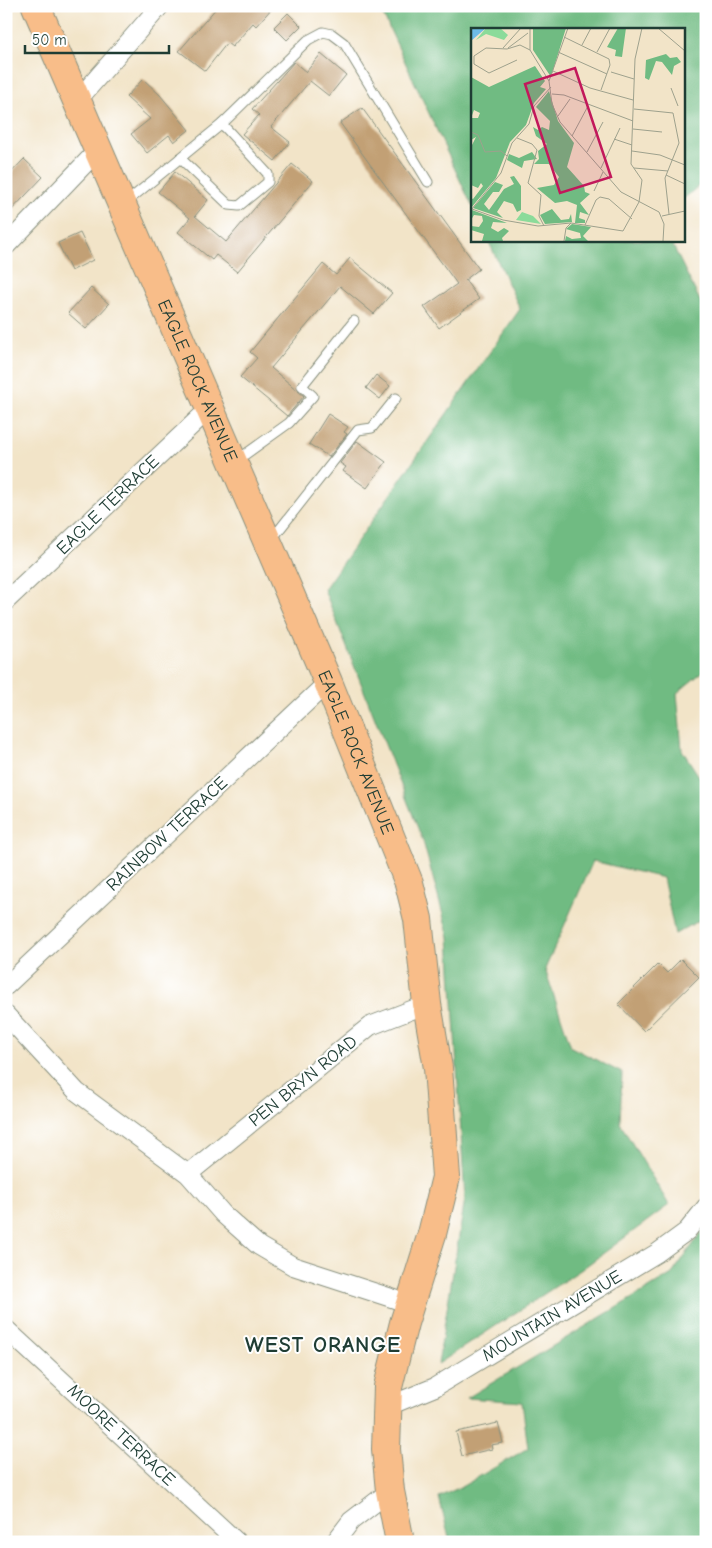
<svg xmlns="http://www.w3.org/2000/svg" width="712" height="1548" viewBox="0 0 712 1548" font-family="'Comic Neue',sans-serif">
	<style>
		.forest { fill: #70bb82; stroke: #487c5b }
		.building { fill: #c2a075 }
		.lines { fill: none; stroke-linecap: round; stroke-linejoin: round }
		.lane-casing { stroke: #88907e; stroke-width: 11 }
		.street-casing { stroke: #88907e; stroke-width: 20 }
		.primary-casing { stroke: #88907e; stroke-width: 30 }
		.lane { stroke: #fff; stroke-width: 9 }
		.street { stroke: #fff; stroke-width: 18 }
		.primary { stroke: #f8bd89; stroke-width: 28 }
		.labels { text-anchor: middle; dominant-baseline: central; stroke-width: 4; stroke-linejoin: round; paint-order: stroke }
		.street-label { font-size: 18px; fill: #1f3d34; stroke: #fff }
		.district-label { font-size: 22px; font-weight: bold; letter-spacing: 1px; fill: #1f3d34; stroke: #fff }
		.inset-road { fill: none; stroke: #9ea18d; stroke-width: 1 }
		.view { fill: #c2185b; fill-opacity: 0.15; stroke: #c2185b; stroke-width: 2.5 }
		.inset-edge { fill: none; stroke: #1f3d34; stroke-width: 2.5 }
	</style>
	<rect width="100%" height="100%" fill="#fff"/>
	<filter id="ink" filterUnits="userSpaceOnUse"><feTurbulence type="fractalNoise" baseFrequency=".02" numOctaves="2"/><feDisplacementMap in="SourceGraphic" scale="10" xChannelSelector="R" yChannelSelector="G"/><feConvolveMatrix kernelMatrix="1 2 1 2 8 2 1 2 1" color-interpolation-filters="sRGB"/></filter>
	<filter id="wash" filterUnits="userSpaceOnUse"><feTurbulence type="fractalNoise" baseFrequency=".0096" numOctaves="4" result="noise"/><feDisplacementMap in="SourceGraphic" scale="20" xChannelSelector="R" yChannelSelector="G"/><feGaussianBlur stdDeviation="1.12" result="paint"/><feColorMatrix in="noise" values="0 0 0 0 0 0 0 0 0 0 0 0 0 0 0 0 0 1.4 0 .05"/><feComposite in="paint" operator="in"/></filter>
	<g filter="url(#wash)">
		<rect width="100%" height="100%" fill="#f2e4c8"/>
		<!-- forest -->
		<g class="forest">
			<path d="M379 6H706V180L683 199V29H472V206Z"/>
			<path d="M488 240H670L706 313V669L677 693 682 750 706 787V917L675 934 663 878 593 861 545 969 571 1047 622 1073 620 1123 669 1205 582 1269 438 1364 465 1199 449 937 423 841 324 589 520 309Z"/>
			<path d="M706 1226V1542H450L439 1497 463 1486 528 1448 522 1402 467 1398 672 1274Z"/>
		</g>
		<g id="blocks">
			<!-- building -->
			<g class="building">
				<path d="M218 6H274L256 26 253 23 232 47 227 43 205 71 179 51Z"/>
				<path d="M288 13 301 26 287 40 274 27Z"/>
				<path d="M321 54 346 75 329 96 310 81 271 127 290 142 275 161 242 134 259 115 252 109 294 62 306 72Z"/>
				<path d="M143 79 160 95 189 130 174 142 169 135 147 153 131 134 150 119 126 97Z"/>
				<path d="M362 108 479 269 465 280 479 299 439 328 424 307 457 284 340 123Z"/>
				<path d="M24 159 43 177 6 216V178Z"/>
				<path d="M292 164 313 181 237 272 216 255 212 260 178 232 190 218 158 192 175 172 208 200 195 216 226 242Z"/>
				<path d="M80 233 93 260 71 271 58 243Z"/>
				<path d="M350 258 392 293 374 314 340 286 271 368 304 396 287 416 240 377 257 358 250 352 323 264 336 275Z"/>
				<path d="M91 288 109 304 86 329 68 313Z"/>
				<path d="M376 375 390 386 380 399 366 388Z"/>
				<path d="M328 414 348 427 344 432 347 434 329 457 309 444Z"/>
				<path d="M357 441 386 462 367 488 343 471 346 467 340 463Z"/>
				<path d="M681 959 699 977 644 1031 618 1004 658 964 667 973Z"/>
				<path d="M498 1423 503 1443 491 1445 492 1449 462 1456 456 1432Z"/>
			</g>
		</g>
	</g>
	<g filter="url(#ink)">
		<use href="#blocks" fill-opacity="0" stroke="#88907e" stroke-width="1"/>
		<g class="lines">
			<defs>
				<g id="lane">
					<path d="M180 158 229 205 239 206 268 182V174L222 124"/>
					<path d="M124 204 222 124 308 40 323 32 332 34 344 43 428 182"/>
					<path d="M236 461 289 423 313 396 302 386 354 321"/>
					<path d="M272 539 358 430 372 428 396 398"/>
				</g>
				<g id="street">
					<path d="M77 101 160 6"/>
					<path d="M6 246 98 150"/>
					<path d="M6 601 210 408"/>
					<path d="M6 986 328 682"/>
					<path d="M6 1015 77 1092 188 1174 223 1214 259 1246 293 1266 410 1304"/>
					<path d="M188 1174 370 1026 427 1004"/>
					<path d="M6 1329 237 1542"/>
					<path d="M386 1407 435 1387 657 1253 687 1231 706 1207"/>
					<path d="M335 1542 351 1521 390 1491"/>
				</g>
				<g id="primary">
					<path id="s1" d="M36 6 328 682 409 883 418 919 427 1004 438 1068 446 1177 432 1234 404 1323 388 1387 386 1449 390 1491 400 1542"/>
				</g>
			</defs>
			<!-- lane casing -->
			<use href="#lane" class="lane-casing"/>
			<!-- street casing -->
			<use href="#street" class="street-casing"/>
			<!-- primary casing -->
			<use href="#primary" class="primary-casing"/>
			<!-- lane -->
			<use href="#lane" class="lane"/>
			<!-- street -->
			<use href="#street" class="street"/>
			<!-- primary -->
			<use href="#primary" class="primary"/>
		</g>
	</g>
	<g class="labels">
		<!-- street labels -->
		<g class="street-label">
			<text stroke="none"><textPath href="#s1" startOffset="408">EAGLE ROCK AVENUE</textPath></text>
			<text transform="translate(108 505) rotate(-44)">EAGLE TERRACE</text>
			<text stroke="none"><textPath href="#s1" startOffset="812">EAGLE ROCK AVENUE</textPath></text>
			<text transform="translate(167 834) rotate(-43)">RAINBOW TERRACE</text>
			<text transform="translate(303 1081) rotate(-39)">PEN BRYN ROAD</text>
			<text transform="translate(552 1316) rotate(-31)">MOUNTAIN AVENUE</text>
			<text transform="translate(121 1435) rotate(43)">MOORE TERRACE</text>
		</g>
		<!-- district labels -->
		<g class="district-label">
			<text x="323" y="1345">WEST ORANGE</text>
		</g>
	</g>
	<!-- overview -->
	<g transform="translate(471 28)">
		<rect width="214" height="214" fill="#f2e4c8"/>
		<path d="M15 0H29L37 7 33 12 15 6 5 12ZM51 184 62 188 70 196 45 192Z" fill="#8bdb9a"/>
		<path d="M62 0H95L80 49 62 22ZM147 0H155L151 29 144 28 145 22 136 19ZM195 26 199 30 206 29 210 34 203 38 201 47 191 34 185 33 178 52 174 50 175 32ZM64 38 74 53 69 59 75 61 63 75 55 97 39 114 25 150 0 180V170L2 171 12 158 10 155 7 160 0 157V119L5 109 0 112V90H7L9 85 3 82 0 90V49L18 59ZM78 63 87 93 103 115 96 139 113 158 114 164 119 166 109 175 118 187 109 184 108 190 114 192V195H104L106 177 96 173 84 175 66 160 83 157 88 149 78 136H63L68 131 67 123 76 116 65 108 62 99 67 102 71 99 78 102 79 93 65 79ZM61 124 66 131 53 133 51 140 36 132 38 126 48 130ZM43 148 50 158V182L46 184 42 176 33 173 26 184 32 190 2 180 24 154 32 157 28 164H22L13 176 18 182 33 161 43 156 39 149ZM81 181 90 192 98 191 100 186 101 194 74 196 69 187ZM1 182 36 195 22 194 20 200 27 204 33 200 38 203 31 210 32 213H11L13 206 0 202V198L8 199 12 193 11 188 3 187 0 192ZM101 196 120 199 112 208 117 213H94L95 208 101 211 110 210 109 205 95 201Z" fill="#70bb82"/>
		<path d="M0 0H15L0 13Z" fill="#6dbbe7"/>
		<path class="inset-road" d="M59 0V22L78 53 81 76 89 94 150 164 188 184 193 196 192 213M187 0 214 23M93 9 138 31 139 37 130 62M111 17 120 0M32 20 50 0M37 20 57 5M87 24 136 46M126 24 139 0M46 32 18 45 3 36V28L15 20 36 21 49 17 59 22M82 43 119 60 162 72M140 44 163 51M78 53 97 0M200 60 207 78M81 66 93 67 162 93M163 81 202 85M87 88 99 71M162 101 191 104M0 104 7 107 14 124 30 123 36 128M101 108 117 78M46 110 61 116 66 122 57 155 70 167 68 188 73 198M143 111 161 117M161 123 189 127 214 137M116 124 132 94M130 140 149 100M163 140 197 143M195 147 214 156M123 163 132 144M1 181 32 192 67 198 100 195M0 182 30 145 41 115 58 96 63 78 80 59M198 186 194 150 208 115 202 85M191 188 214 183M114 197 125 172 129 169 138 171 161 191M93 213 95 200 100 195 152 203 168 174 171 152 160 136 164 31 171 0"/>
		<path class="view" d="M104 40 140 149 89 165 54 56Z"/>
		<rect width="214" height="214" class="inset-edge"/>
	</g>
	<!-- margin -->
	<rect width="712" height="1548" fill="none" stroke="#fff" stroke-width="25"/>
	<!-- scale -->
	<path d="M25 45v8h144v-8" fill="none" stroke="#1f3d34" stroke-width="2.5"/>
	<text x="32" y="45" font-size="15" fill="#1f3d34" stroke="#ffffff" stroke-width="4" paint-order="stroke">50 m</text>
</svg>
